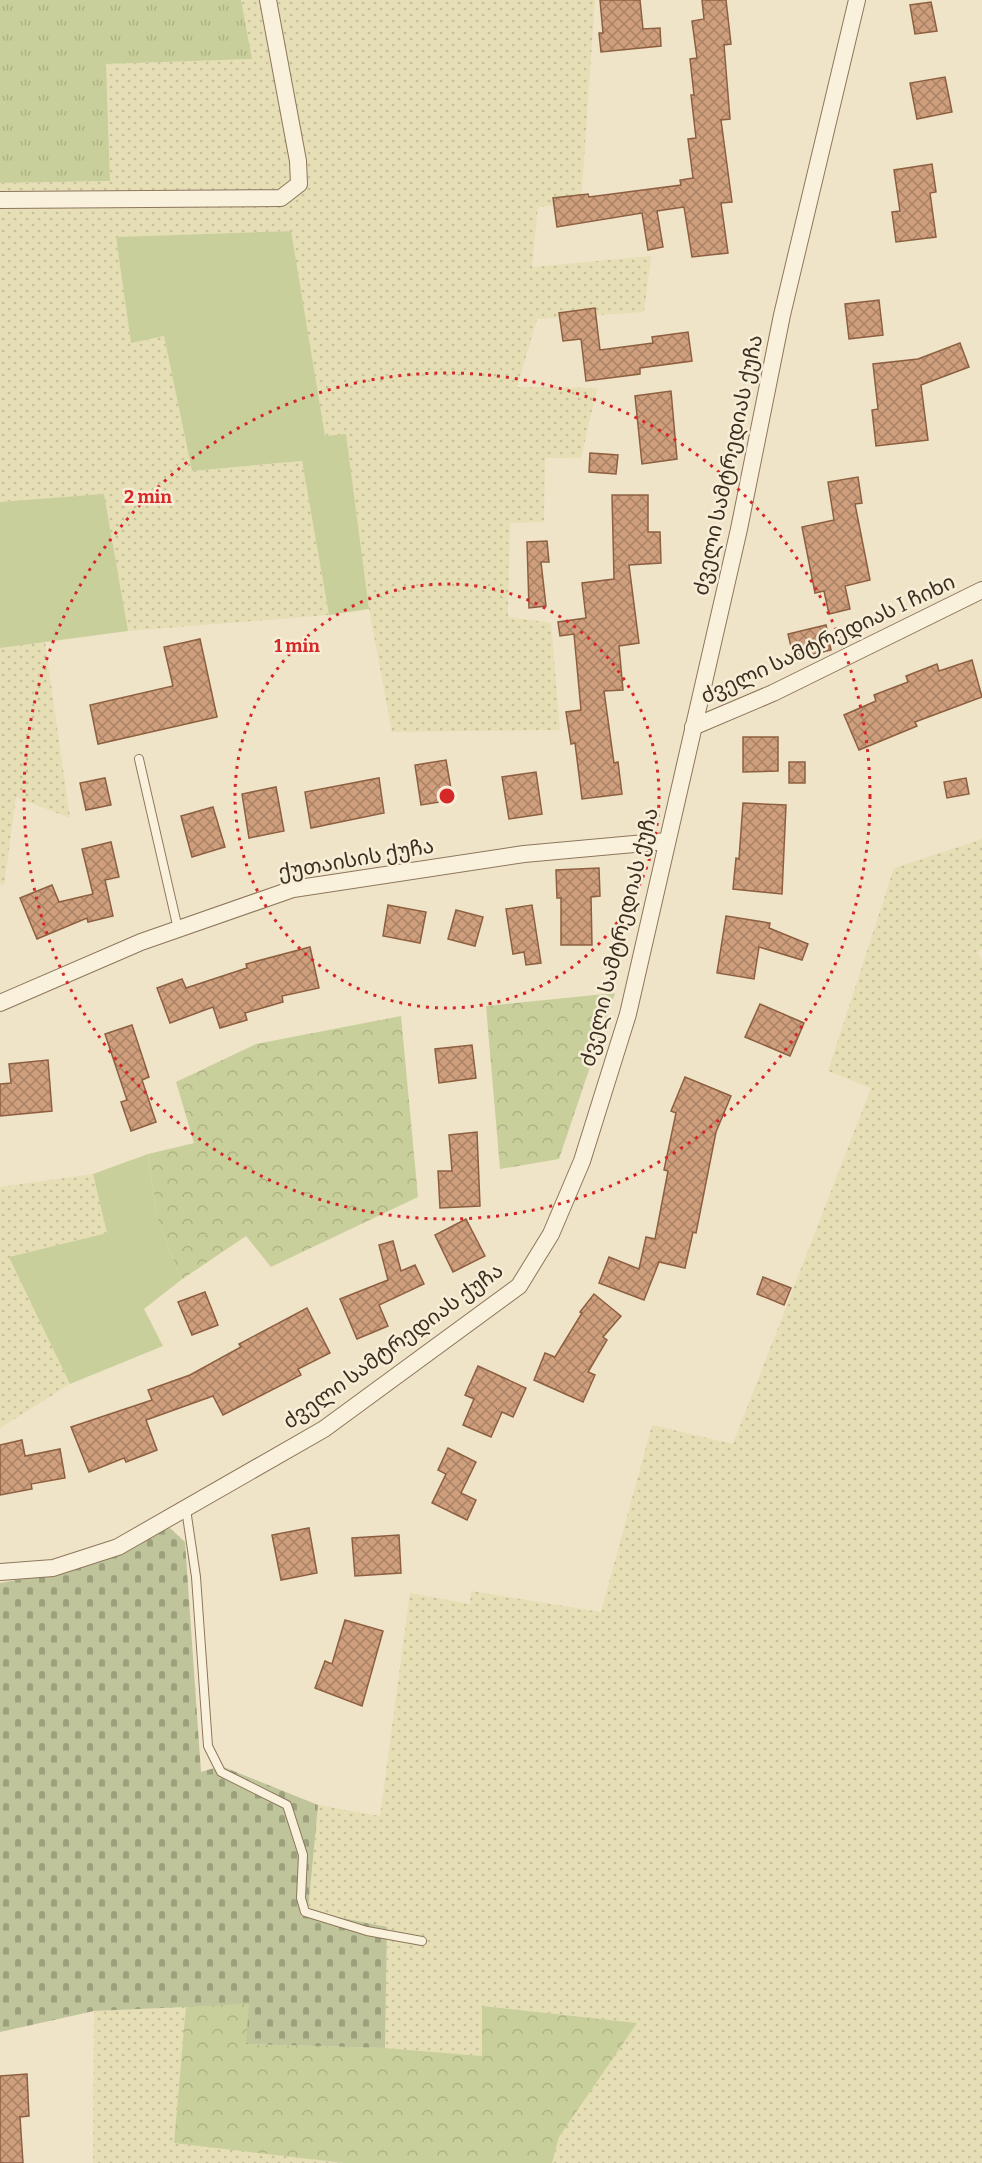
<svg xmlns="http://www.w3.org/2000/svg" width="982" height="2163" viewBox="0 0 982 2163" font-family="Bitter,'Noto Sans Georgian',serif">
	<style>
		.farmland { fill: url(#farmland-dots) }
		.grass { fill: url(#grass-tufts) }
		.forest { fill: url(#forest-crowns) }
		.cemetery { fill: url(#cemetery-stones) }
		.garden { fill: #c9cf9b }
		.building { fill: url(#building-cross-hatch); stroke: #8d5f41; stroke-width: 1.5 }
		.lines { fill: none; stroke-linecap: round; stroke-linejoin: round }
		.service-casing { stroke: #8d765c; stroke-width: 10 }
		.minor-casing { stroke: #8d765c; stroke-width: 18 }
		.service { stroke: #faf1dc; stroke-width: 8 }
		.minor { stroke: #faf1dc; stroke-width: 16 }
		.ring { fill: none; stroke: #d62828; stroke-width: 3; stroke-dasharray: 3 6 }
		.labels { text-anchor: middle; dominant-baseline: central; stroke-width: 5; stroke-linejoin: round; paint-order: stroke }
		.street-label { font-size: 21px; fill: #3d2e20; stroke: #f7eed8 }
		.centre { fill: #d62828; stroke: #f7eed8; stroke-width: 3 }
		.ring-label { font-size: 18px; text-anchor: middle; font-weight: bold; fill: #d62828; stroke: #f7eed8; stroke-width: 5; stroke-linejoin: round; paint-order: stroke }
	</style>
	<defs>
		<pattern id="farmland-dots" width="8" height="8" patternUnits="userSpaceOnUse" patternTransform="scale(1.5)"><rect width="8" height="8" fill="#e6deb5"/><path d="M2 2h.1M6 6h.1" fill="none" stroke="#c6bf9b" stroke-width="1.8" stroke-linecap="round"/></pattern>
		<pattern id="grass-tufts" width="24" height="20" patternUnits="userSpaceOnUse" patternTransform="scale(1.5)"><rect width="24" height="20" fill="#c9cf9b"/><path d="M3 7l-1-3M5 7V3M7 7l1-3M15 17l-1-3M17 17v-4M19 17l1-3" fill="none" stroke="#aeb285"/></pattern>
		<pattern id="forest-crowns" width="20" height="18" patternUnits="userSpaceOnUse" patternTransform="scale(1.5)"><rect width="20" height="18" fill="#c9cf9b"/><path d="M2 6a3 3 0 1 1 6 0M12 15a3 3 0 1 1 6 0" fill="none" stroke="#aeb285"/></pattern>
		<pattern id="cemetery-stones" width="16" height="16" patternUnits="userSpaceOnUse" patternTransform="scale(1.5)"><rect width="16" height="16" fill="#bfc49a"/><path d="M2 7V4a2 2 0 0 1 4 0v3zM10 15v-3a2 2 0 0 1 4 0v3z" fill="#9ca07d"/></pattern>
		<pattern id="building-cross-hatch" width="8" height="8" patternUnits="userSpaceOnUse" patternTransform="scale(1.5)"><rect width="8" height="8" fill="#cf9f7d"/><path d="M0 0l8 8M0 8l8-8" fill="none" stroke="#a98266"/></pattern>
	</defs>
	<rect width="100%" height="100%" fill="#f0e4c8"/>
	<!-- farmland -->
	<g class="farmland">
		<path d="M241 0H595L581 203 538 207 532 267 651 256 644 312 537 319 517 387 597 388 581 458H545L544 522 510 523 508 617 551 623 560 730 392 732 369 609 346 435 325 436 290 231 116 237 131 342 164 336 192 471 302 461 329 615 128 631 104 495 0 502V183L110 181 106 64 252 59Z"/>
		<path d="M45 642 70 818 16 797 4 885 0 884V648Z"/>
		<path d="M982 839V949L977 953 982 960V2163H552L559 2137 636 2023 482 2006V2056L385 2048 387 1928 308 1911 318 1805 380 1816 410 1593 470 1604 471 1591 601 1612 652 1425 733 1444 871 1088 828 1071 894 868Z"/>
		<path d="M93 1174 107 1233 10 1257 70 1384 0 1428V1187Z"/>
		<path d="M186 2005 174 2142 344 2163H93L94 2011Z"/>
	</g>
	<!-- grass -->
	<path class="grass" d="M0 0H241L252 59 106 64 110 181 0 183Z"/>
	<!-- forest -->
	<g class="forest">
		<path d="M615 993 559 1159 500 1169 486 1006Z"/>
		<path d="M401 1016 418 1197 271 1267 246 1236 181 1280 157 1218 148 1154 194 1143 176 1082 256 1044Z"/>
		<path d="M250 2004 247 2044 385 2048 482 2056V2006L637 2023 559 2137 552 2163H344L174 2143 186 2005Z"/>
	</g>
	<!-- cemetery -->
	<path class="cemetery" d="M170 1528 185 1542 201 1772 221 1766 318 1805 308 1911 387 1927 385 2048 246 2044 249 2004 94 2011 0 2032V1583L55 1573Z"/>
	<!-- garden -->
	<g class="garden">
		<path d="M291 231 325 436 346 434 369 609 329 615 302 461 192 471 164 336 131 343 116 237Z"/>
		<path d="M104 494 128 631 0 648V502Z"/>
		<path d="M148 1154 157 1218 181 1280 144 1309 163 1346 70 1384 9 1257 107 1233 93 1174Z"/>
	</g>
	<!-- building -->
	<g class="building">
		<path d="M600 0H640L643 29 660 28 661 46 601 52 599 33H603Z"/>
		<path d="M702 0H726L731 44 724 45 730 119 721 120 732 202 721 203 728 253 692 257 684 207 657 211 663 247 648 250 642 213 557 227 553 198 588 194 589 197 681 185 680 180 693 178 688 139 696 138 691 95H694L690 59 697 58 692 21 704 19Z"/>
		<path d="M931 2 937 31 915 34 910 5Z"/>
		<path d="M945 77 952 112 917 119 910 83Z"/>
		<path d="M932 164 936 192 930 193 936 237 896 242 892 212 900 211 894 170Z"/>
		<path d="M879 300 883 335 849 339 845 304Z"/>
		<path d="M595 308 600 350 653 343 652 337 688 332 692 361 640 368V374L586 381 581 339 563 341 559 313Z"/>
		<path d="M960 343 969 367 921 385 928 440 876 446 872 410 878 409 873 364 918 359Z"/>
		<path d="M671 391 677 459 642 464 635 396Z"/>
		<path d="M590 453 618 455 616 474 589 472Z"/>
		<path d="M858 477 862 503 855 504 870 580 845 586 850 609 829 614 824 591 815 593 802 527 834 520 828 482Z"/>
		<path d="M612 495H648V532H660L661 563 629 565 639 643 619 646 623 690 604 691 614 763 618 762 622 794 582 799 575 743 571 744 566 712 581 710 574 634 560 636 558 622 586 618 582 583 614 579Z"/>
		<path d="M547 541 549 562H541L546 606 529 608 527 542Z"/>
		<path d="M826 625 831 650 794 659 788 634Z"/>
		<path d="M200 639 217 717 98 744 90 705 173 686 164 647Z"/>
		<path d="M972 660 982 697 915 722 917 726 859 750 844 715 876 701 874 695 908 682 906 676 937 664 939 671Z"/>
		<path d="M743 737H778V771L743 772Z"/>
		<path d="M446 760 453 800 421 805 415 765Z"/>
		<rect x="789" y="762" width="16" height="21"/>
		<path d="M536 772 542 814 509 819 502 777Z"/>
		<path d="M105 778 111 805 86 810 80 783Z"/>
		<path d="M379 778 384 813 311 828 305 792Z"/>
		<path d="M966 778 969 794 947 798 944 782Z"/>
		<path d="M276 787 284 831 249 838 242 794Z"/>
		<path d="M743 803 786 805 782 894 733 889 736 858 739 859Z"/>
		<path d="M213 807 225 847 192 857 181 816Z"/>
		<path d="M111 842 119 877 105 880 113 916 88 922 87 918 37 939 20 898 52 885 59 902 93 894 82 849Z"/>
		<path d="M599 868 600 896 591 897 592 945H561V898H557L556 870Z"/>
		<path d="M388 905 426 912 420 943 383 936Z"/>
		<path d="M532 905 541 963 526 965 524 952 513 954 506 909Z"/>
		<path d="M456 910 483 917 475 946 448 939Z"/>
		<path d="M726 916 770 923 769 928 808 944 802 960 759 947 754 979 717 973Z"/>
		<path d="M310 947 319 988 282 996 283 1002 245 1013 247 1020 220 1028 213 1007 170 1023 157 988 182 979 186 988 247 968 246 964Z"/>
		<path d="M760 1004 804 1023 790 1056 745 1037Z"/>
		<path d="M132 1025 149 1077 142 1080 156 1122 131 1131 121 1102 127 1100 105 1034Z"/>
		<path d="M472 1045 476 1078 439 1083 435 1049Z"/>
		<path d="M48 1060 52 1111 0 1116V1084L11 1083 9 1064Z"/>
		<path d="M685 1077 731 1096 716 1132 696 1233 693 1232 685 1268 659 1262 644 1300 599 1283 609 1257 639 1269 646 1237 655 1239 668 1171 664 1170 676 1113 671 1111Z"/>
		<path d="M477 1132 480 1206 440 1208 438 1171H452L449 1135Z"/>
		<path d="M466 1219 485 1256 453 1272 435 1235Z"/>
		<path d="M393 1241 401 1271 415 1265 424 1284 379 1305 388 1326 357 1339 340 1299 388 1280 379 1245Z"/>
		<path d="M763 1277 791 1288 784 1305 757 1294Z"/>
		<path d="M205 1292 218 1325 192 1335 178 1302Z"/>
		<path d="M594 1294 621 1316 603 1337 607 1340 588 1372 595 1375 583 1402 534 1380 545 1353 555 1357 582 1313 580 1312Z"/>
		<path d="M307 1308 330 1353 298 1369 301 1375 223 1415 213 1396 146 1420 157 1450 126 1462 124 1458 89 1472 71 1427 152 1400 148 1390 190 1375 241 1347 239 1344Z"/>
		<path d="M478 1366 526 1388 513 1417 502 1412 491 1437 463 1425 474 1399 465 1395Z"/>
		<path d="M22 1440 25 1456 60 1449 65 1478 31 1484 32 1489 0 1495V1445Z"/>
		<path d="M448 1448 476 1462 461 1493 476 1500 467 1520 432 1503 446 1474 438 1470Z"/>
		<path d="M309 1528 317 1573 281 1580 272 1535Z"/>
		<path d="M399 1535 401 1573 355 1576 352 1538Z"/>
		<path d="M345 1620 383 1631 362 1706 315 1688 325 1661 332 1664Z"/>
		<path d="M27 2074 29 2116 20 2117 23 2163H0V2076Z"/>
	</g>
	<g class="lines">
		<defs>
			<g id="service">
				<path d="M139 759 178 929"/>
				<path d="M186 1509 196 1577 208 1746 221 1772 287 1805 303 1855 301 1898 305 1912 367 1931 422 1941"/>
			</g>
			<g id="minor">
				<path d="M0 200 281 198 299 184 298 161 268 0"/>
				<path d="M693 727 773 693 982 590"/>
				<path d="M0 1003 141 942 293 889 524 854 667 841"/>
				<path d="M0 1572 53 1568 118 1547 324 1429 519 1286 551 1234 582 1161 628 1014 739 529 782 315 857 0"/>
			</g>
		</defs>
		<!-- service casing -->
		<use href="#service" class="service-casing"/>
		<!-- minor casing -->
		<use href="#minor" class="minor-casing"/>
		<!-- service -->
		<use href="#service" class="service"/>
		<!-- minor -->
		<use href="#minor" class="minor"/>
	</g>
	<!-- distance rings -->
	<g class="ring">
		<circle cx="447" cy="796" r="212"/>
		<circle cx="447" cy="796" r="423"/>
	</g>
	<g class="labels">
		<!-- street labels -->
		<g class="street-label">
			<text transform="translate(728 465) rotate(-78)">ძველი სამტრედიას ქუჩა</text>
			<text transform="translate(828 639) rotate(-25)">ძველი სამტრედიას I ჩიხი</text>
			<text transform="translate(356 859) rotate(-10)">ქუთაისის ქუჩა</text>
			<text transform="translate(619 937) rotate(-76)">ძველი სამტრედიას ქუჩა</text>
			<text transform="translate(393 1346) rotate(-36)">ძველი სამტრედიას ქუჩა</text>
		</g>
	</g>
	<circle cx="447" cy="796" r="9" class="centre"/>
	<g class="ring-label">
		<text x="148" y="503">2 min</text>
		<text x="297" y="652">1 min</text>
	</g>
</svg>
